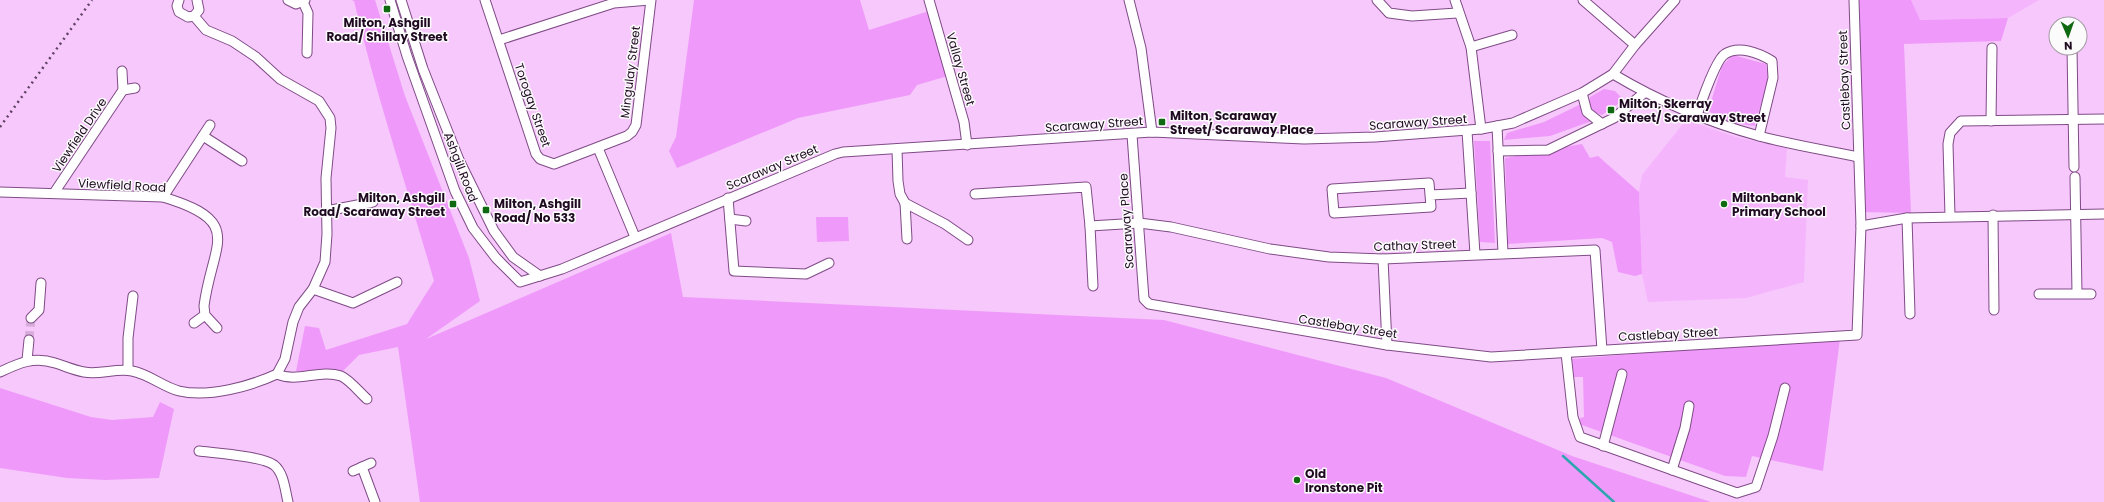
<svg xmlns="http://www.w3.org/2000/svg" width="2104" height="502" viewBox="0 0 2104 502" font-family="Poppins,sans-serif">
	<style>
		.built { fill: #f5b5fd }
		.green { fill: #ef9afa }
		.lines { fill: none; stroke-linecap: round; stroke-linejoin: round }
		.stream { stroke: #2ea5af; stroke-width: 2.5 }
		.minor-tunnel { stroke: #d7acdb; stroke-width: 9; stroke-dasharray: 9 4.5; stroke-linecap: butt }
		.minor-casing { stroke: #7f4b86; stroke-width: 11 }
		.minor { stroke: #fff; stroke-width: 9 }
		.rail { stroke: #5e4262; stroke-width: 2.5; stroke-dasharray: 2 4; stroke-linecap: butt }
		.poi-dot { fill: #0f6910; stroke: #fbfbfb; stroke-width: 1.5 }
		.labels { text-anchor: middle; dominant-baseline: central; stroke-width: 3; stroke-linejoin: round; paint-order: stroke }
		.poi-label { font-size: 12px; font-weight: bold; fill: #1f0a22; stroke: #fbfbfb; text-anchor: start }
		.street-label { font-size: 12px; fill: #1f0a22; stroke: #fbfbfb }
	</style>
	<rect width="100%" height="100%" fill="#f7c8fc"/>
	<!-- built -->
	<g class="built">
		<path d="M1911 0H2039L2008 18 1919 20Z"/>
		<path d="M1686 120 1736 137 1787 148 1785 177 1808 180 1804 282 1746 298 1648 302 1642 274 1639 192 1642 175Z"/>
	</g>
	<!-- green -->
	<g class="green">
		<path d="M351 0H375L405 96 469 258 480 301 426 339 671 233 683 297 1164 320 1386 378 1572 456 1711 502H420L398 347 359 355 342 372 296 371 305 326 319 328 326 350 407 324 434 281C407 187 376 95 354 1Z"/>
		<path d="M694 0H860L869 30 929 11 948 76 917 85 910 95 798 118 677 168 669 151 676 137Z"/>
		<path d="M1849 0H1911L1920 20 2008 18 2001 41 1904 44 1911 213 1858 212Z"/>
		<path d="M1733 55 1766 64 1768 79 1755 126 1732 123 1708 111 1722 66Z"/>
		<path d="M1604 89 1615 91 1621 97 1618 104 1602 115 1594 112 1588 106 1590 97Z"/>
		<path d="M1581 104 1582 115 1592 121 1550 136 1504 140 1507 133 1544 122Z"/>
		<path d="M1474 141H1490L1495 243 1480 242Z"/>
		<path d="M1582 144 1590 158 1598 156 1639 192 1642 274 1635 276 1618 272 1612 242 1602 238 1508 244 1505 158Z"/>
		<path d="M816 217H848L849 241 817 242Z"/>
		<path d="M1840 339 1823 471 1752 456 1746 477 1725 476 1579 424 1580 418 1584 417 1583 377H1574L1572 359 1764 343Z"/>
		<path d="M0 388 91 417 112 420 153 417 160 402 174 409 159 478 105 480 67 478 0 468Z"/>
	</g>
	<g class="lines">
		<!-- stream -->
		<path class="stream" d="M1563 456 1614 502"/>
		<!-- minor-tunnel -->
		<path class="minor-tunnel" d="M29 340 31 318"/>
		<defs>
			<g id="minor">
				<path d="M179 0 177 6 179 12 188 17 194 16 199 10 197 0"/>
				<path d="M288 0 296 4 305 0"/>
				<path d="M390 0 407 56 455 191 473 228 496 258 520 282 562 269 835 154 843 152 1152 132 1304 139 1375 137 1481 129 1513 123 1582 93 1613 74 1635 45 1675 0"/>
				<path d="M401 0 423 69 459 160 494 231 513 257 540 276"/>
				<path d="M485 0 536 154 540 159 554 164 627 136 632 132 636 125 651 0"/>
				<path d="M929 0 964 122 967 145"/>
				<path d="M1129 0 1141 48 1152 132"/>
				<path d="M1377 0 1389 13 1412 16 1457 13"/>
				<path d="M1455 0 1471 47 1481 129"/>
				<path d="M1583 0 1635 45"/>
				<path d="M303 2 308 13 307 53"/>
				<path d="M194 16 206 30 232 41 256 57 280 79 319 101 330 118 331 128 326 178 327 234 325 262 313 289 299 307 293 322 285 359 277 374"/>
				<path d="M499 40 614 3 650 0"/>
				<path d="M1471 47 1512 35"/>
				<path d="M2072 48 2074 167"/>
				<path d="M1613 74C1658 101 1708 122 1759 136 1792 145 1825 150 1858 157"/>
				<path d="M123 90 135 88"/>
				<path d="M1582 93 1587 112 1602 124"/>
				<path d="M1697 115C1701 103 1716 59 1725 54 1739 45 1759 53 1772 61L1773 78 1759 136"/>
				<path d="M1991 121 1992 48"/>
				<path d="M1497 126 1503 253"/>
				<path d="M1467 131 1475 254"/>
				<path d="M1132 135 1144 299 1149 304 1387 345 1491 357 1857 335 1861 226 1854 0"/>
				<path d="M203 136 242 161"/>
				<path d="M598 148 635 237"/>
				<path d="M897 149 898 181 900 194 905 203 945 224 968 240"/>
				<path d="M1498 151 1548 150 1614 118 1644 93"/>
				<path d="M2075 177 2077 293"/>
				<path d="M0 192 163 197C246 222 212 243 204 306L205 315 217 328"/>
				<path d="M54 193 123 90 122 71"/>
				<path d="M975 194 1086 187 1090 226 1139 223 1171 227 1270 249 1329 257 1383 259 1595 250 1602 350"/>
				<path d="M1430 195 1429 183 1332 189 1334 213 1431 207 1430 195 1471 193"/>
				<path d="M163 197 210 125"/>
				<path d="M728 198 734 271 806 274 829 263"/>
				<path d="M905 203 907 239"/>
				<path d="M326 211 373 202"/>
				<path d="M1993 215 1994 310"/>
				<path d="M1950 216 1948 144 1950 133 1961 121 2104 119"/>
				<path d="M1907 218 1910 314"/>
				<path d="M730 219 746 221"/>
				<path d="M1090 226 1093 286"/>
				<path d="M1861 226 1907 218 2104 214"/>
				<path d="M1383 259 1387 345"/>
				<path d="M313 289 353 303 397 282"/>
				<path d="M2039 294H2091"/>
				<path d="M31 318 39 310 41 283"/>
				<path d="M194 323 205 315"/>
				<path d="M1566 353 1573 417 1580 437 1737 493 1756 487 1773 436 1785 388"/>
				<path d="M27 360 29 340"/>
				<path d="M128 370V338L133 296"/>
				<path d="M0 372C19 363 34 356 55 363 65 366 73 370 84 372 100 375 116 368 132 371 149 374 163 387 179 391 209 398 251 386 277 374"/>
				<path d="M277 374C297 383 320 369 341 376 350 380 360 393 367 399"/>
				<path d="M1603 446 1622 374"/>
				<path d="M199 451C215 453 262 456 274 465 284 473 285 490 288 502"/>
				<path d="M362 467 375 502"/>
				<path d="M1672 470 1685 428 1689 406"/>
				<path d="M353 471 371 463"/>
			</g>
		</defs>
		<!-- minor casing -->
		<use href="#minor" class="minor-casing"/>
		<!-- minor -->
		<use href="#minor" class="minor"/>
		<!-- rail -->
		<path class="rail" d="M0 127 92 0"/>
	</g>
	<!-- markers -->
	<g class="poi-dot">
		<rect x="383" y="5" width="8" height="8" rx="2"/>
		<rect x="1607" y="106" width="8" height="8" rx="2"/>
		<rect x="1158" y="118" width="8" height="8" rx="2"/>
		<rect x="449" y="200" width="8" height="8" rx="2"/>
		<circle cx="1724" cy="204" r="4"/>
		<rect x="482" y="206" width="8" height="8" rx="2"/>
		<circle cx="1297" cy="480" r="4"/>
	</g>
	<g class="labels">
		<!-- poi labels -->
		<g class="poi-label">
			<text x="387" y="22" text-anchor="middle">Milton, Ashgill<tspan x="387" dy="14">Road/ Shillay Street</tspan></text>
			<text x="1619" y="103">Milton, Skerray<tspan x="1619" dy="14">Street/ Scaraway Street</tspan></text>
			<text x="1170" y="115">Milton, Scaraway<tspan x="1170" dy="14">Street/ Scaraway Place</tspan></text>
			<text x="445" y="197" text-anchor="end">Milton, Ashgill<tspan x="445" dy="14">Road/ Scaraway Street</tspan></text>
			<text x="1732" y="197">Miltonbank<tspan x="1732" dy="14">Primary School</tspan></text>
			<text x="494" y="203">Milton, Ashgill<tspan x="494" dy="14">Road/ No 533</tspan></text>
			<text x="1305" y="473">Old<tspan x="1305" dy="14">Ironstone Pit</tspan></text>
		</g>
		<!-- street labels -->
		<g class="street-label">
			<text transform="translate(961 69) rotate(74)">Vallay Street</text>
			<text transform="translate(630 72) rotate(-83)">Mingulay Street</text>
			<text transform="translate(1844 80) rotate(-92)">Castlebay Street</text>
			<text transform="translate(533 105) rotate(71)">Torogay Street</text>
			<text transform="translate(1418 122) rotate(-4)">Scaraway Street</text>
			<text transform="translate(1094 124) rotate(-4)">Scaraway Street</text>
			<text transform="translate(79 135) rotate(-56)">Viewfield Drive</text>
			<text transform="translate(461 167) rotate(69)">Ashgill Road</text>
			<text transform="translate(772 167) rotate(-23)">Scaraway Street</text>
			<text transform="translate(122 185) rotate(3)">Viewfield Road</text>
			<text transform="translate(1126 221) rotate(-94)">Scaraway Place</text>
			<text transform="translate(1415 245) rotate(-2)">Cathay Street</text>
			<text transform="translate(1348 326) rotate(9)">Castlebay Street</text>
			<text transform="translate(1668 334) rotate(-3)">Castlebay Street</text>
		</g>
	</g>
	<!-- north arrow -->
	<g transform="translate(2068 36) rotate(178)"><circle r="19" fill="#fbfbfb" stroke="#a39ba4"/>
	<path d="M0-3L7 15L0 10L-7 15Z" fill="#0f6910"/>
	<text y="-6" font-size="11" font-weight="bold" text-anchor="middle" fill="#1f0a22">N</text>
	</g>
</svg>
